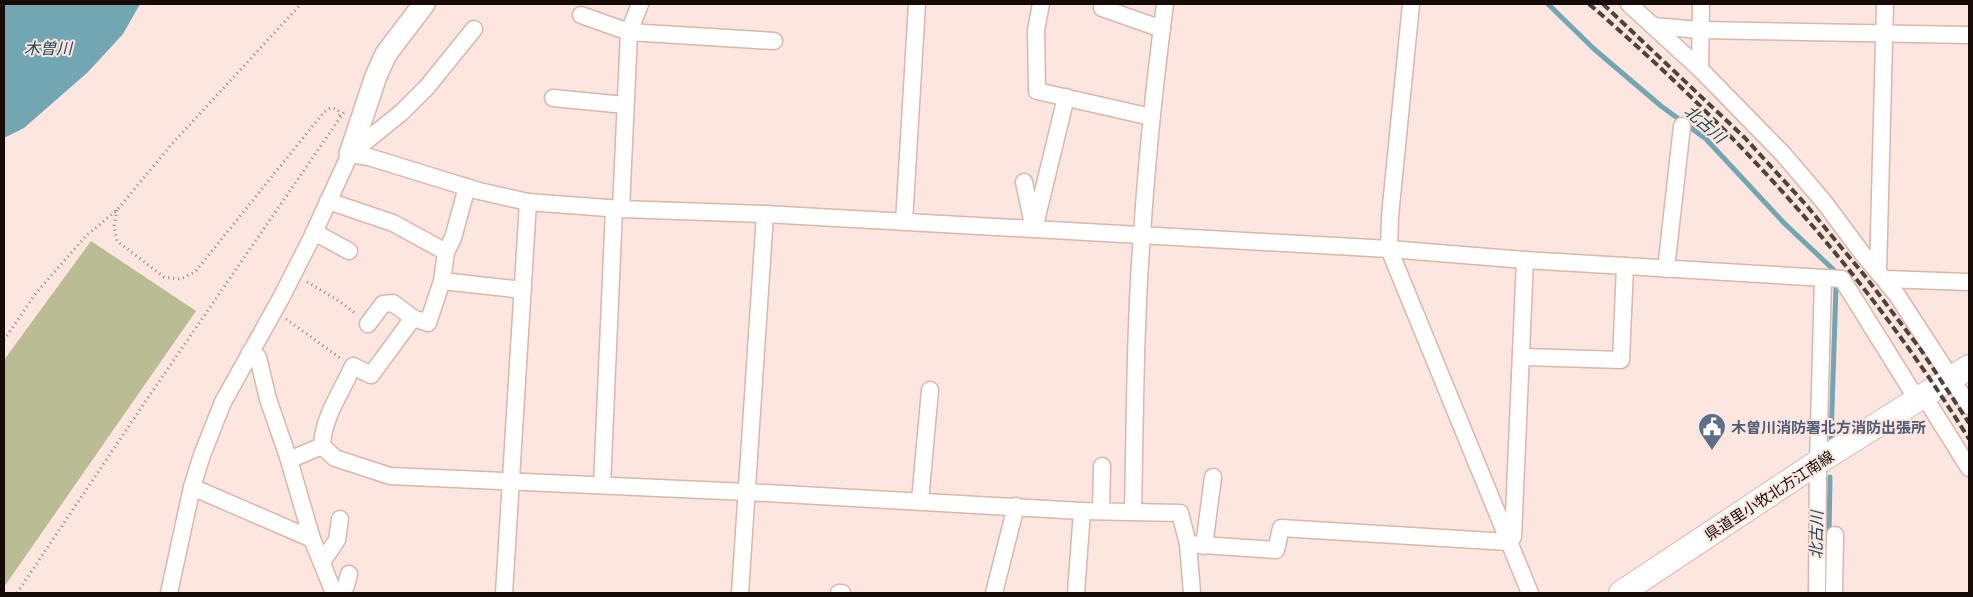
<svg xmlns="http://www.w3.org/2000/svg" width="1973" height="597" viewBox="0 0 1973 597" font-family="'Noto Sans','Noto Sans JP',sans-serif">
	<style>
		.green { fill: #babc93 }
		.water { fill: #71a6b2 }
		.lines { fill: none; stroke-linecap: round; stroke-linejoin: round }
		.stream { stroke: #71a6b2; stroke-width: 5 }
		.minor-casing { stroke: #d9b7ab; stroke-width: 19 }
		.tertiary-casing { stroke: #d9b7ab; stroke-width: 24 }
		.secondary-casing { stroke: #d9b7ab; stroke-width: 26 }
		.path { stroke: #94837d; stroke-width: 3; stroke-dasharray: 1 4; stroke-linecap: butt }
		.minor { stroke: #fff; stroke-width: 16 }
		.tertiary { stroke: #fff; stroke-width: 21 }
		.secondary { stroke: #fff; stroke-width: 24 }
		.rail { stroke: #4f413c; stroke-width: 4; stroke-dasharray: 8 4; stroke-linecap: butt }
		.labels { text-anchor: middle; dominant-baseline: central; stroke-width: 4; stroke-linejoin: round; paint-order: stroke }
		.service-label { font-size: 15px; font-weight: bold; fill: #4e5e75; stroke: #fce6df; text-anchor: start }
		.street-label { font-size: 15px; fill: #160b07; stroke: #fce6df }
		.water-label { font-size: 16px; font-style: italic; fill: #1a4953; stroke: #fce6df }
	</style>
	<rect width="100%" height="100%" fill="#fce6df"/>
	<!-- green -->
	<path class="green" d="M91 241 196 311 4 587V360Z"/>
	<!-- water -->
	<path class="water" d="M4 4H140L123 34 88 72 24 128 4 138Z"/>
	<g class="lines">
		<!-- stream -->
		<g class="stream">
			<path d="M1548 4 1594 49 1661 106 1706 139 1784 223 1836 272"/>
			<path d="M1831 438 1836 287"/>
			<path d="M1829 536 1830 477"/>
		</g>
		<defs>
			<g id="minor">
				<path d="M1041 4 1036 30 1037 91 1151 117"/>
				<path d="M1411 4 1390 216 1389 249 1530 593"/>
				<path d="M1629 4 1700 69 1783 154 1824 202 1862 253 1897 295 1969 406"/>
				<path d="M1102 8 1162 29"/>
				<path d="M581 15 629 32 774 41"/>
				<path d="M1653 26 1700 30 1969 35"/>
				<path d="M1700 69 1701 4"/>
				<path d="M553 98 625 105"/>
				<path d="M350 154 369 157 479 191 528 202 621 209 765 214 1389 249 1525 260 1842 279 1918 401"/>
				<path d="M1024 182 1034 229 1066 97"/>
				<path d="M328 201 393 223 446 252"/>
				<path d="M621 209 629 32 640 4"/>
				<path d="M904 222 917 4"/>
				<path d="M314 232 349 251"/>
				<path d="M1666 269 1682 126"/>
				<path d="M1878 272 1885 4"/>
				<path d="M1885 279 1969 282"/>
				<path d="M442 281 523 290"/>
				<path d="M368 324 383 304 393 303 413 318 428 323 442 281 446 252 453 238 467 187"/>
				<path d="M250 352 258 357 268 399 289 460 312 539 334 593"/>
				<path d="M1521 357 1621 360 1625 266"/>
				<path d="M1924 396 1969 468"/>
				<path d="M322 446 335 458 390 476 747 492 1082 511 1180 513 1188 544 1276 550 1281 528 1508 542 1513 537 1525 260"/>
				<path d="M289 460 322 446C323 417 341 393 353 366L371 375 413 318"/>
				<path d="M602 485 614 209"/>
				<path d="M192 487 312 539"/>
				<path d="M920 501 930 390"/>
				<path d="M1101 511 1102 466"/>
				<path d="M1133 511C1135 419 1135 326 1142 234 1147 157 1155 80 1165 4"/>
				<path d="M1188 544 1192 593"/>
				<path d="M1204 546 1213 477"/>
				<path d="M322 562 337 540 340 519"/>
				<path d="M169 593 192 487 202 455 223 402 281 298 311 239 350 154 402 112 427 87 474 29"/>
				<path d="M337 593 346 586 349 574"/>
				<path d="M504 593 528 202"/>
				<path d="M740 593 765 214"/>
				<path d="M839 593H842"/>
				<path d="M994 593 1016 506"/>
				<path d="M1076 593 1082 511"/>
				<path d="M1817 593 1818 462 1823 278"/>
				<path d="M1834 593 1835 535"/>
			</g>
			<path id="tertiary" d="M350 154 376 76 386 54 424 4"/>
			<path id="secondary" d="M1621 593 1818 462 1969 367"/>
		</defs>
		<!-- minor casing -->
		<use href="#minor" class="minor-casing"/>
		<!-- tertiary casing -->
		<use href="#tertiary" class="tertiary-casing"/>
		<!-- secondary casing -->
		<use href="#secondary" class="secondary-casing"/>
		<!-- path -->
		<g class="path">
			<path d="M117 210 114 226 117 241 164 277 180 279 195 272 324 112 330 108 337 109 340 113 339 117"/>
			<path d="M307 282 339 301 356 314"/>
			<path d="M286 319 340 358"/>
			<path d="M4 340 36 293 87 235 117 210 171 145 301 4"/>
			<path d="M17 593 145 402 344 112"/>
		</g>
		<!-- minor -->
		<use href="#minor" class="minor"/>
		<!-- tertiary -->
		<use href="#tertiary" class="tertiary"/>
		<!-- secondary -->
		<use href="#secondary" class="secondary"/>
		<!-- rail -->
		<g class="rail">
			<path d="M1589 4C1737 131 1866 273 1969 439"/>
			<path d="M1603 4 1745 138 1807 206 1865 276 1921 350 1969 423"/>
		</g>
	</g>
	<!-- icons -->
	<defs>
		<symbol id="civic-pin" viewBox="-11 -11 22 30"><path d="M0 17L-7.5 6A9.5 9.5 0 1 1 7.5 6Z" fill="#5c6f8a" stroke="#fce6df"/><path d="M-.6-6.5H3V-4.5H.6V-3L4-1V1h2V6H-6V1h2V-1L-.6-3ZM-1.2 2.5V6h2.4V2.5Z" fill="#fff"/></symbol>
	</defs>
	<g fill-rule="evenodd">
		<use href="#civic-pin" x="1696" y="411" width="32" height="43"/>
	</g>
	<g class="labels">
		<!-- service labels -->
		<g class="service-label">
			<text x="1731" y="427">木曽川消防署北方消防出張所</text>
		</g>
		<!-- street labels -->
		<g class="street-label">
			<text transform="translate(1769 495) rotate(-33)">県道里小牧北方江南線</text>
		</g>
		<!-- water labels -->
		<g class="water-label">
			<text x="48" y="48">木曽川</text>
			<text transform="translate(1705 124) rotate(41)">北古川</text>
			<text transform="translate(1816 535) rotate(-89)">北古川</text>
		</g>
	</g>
	<!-- border -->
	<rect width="1973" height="597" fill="none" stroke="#160b07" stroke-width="10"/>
</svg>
